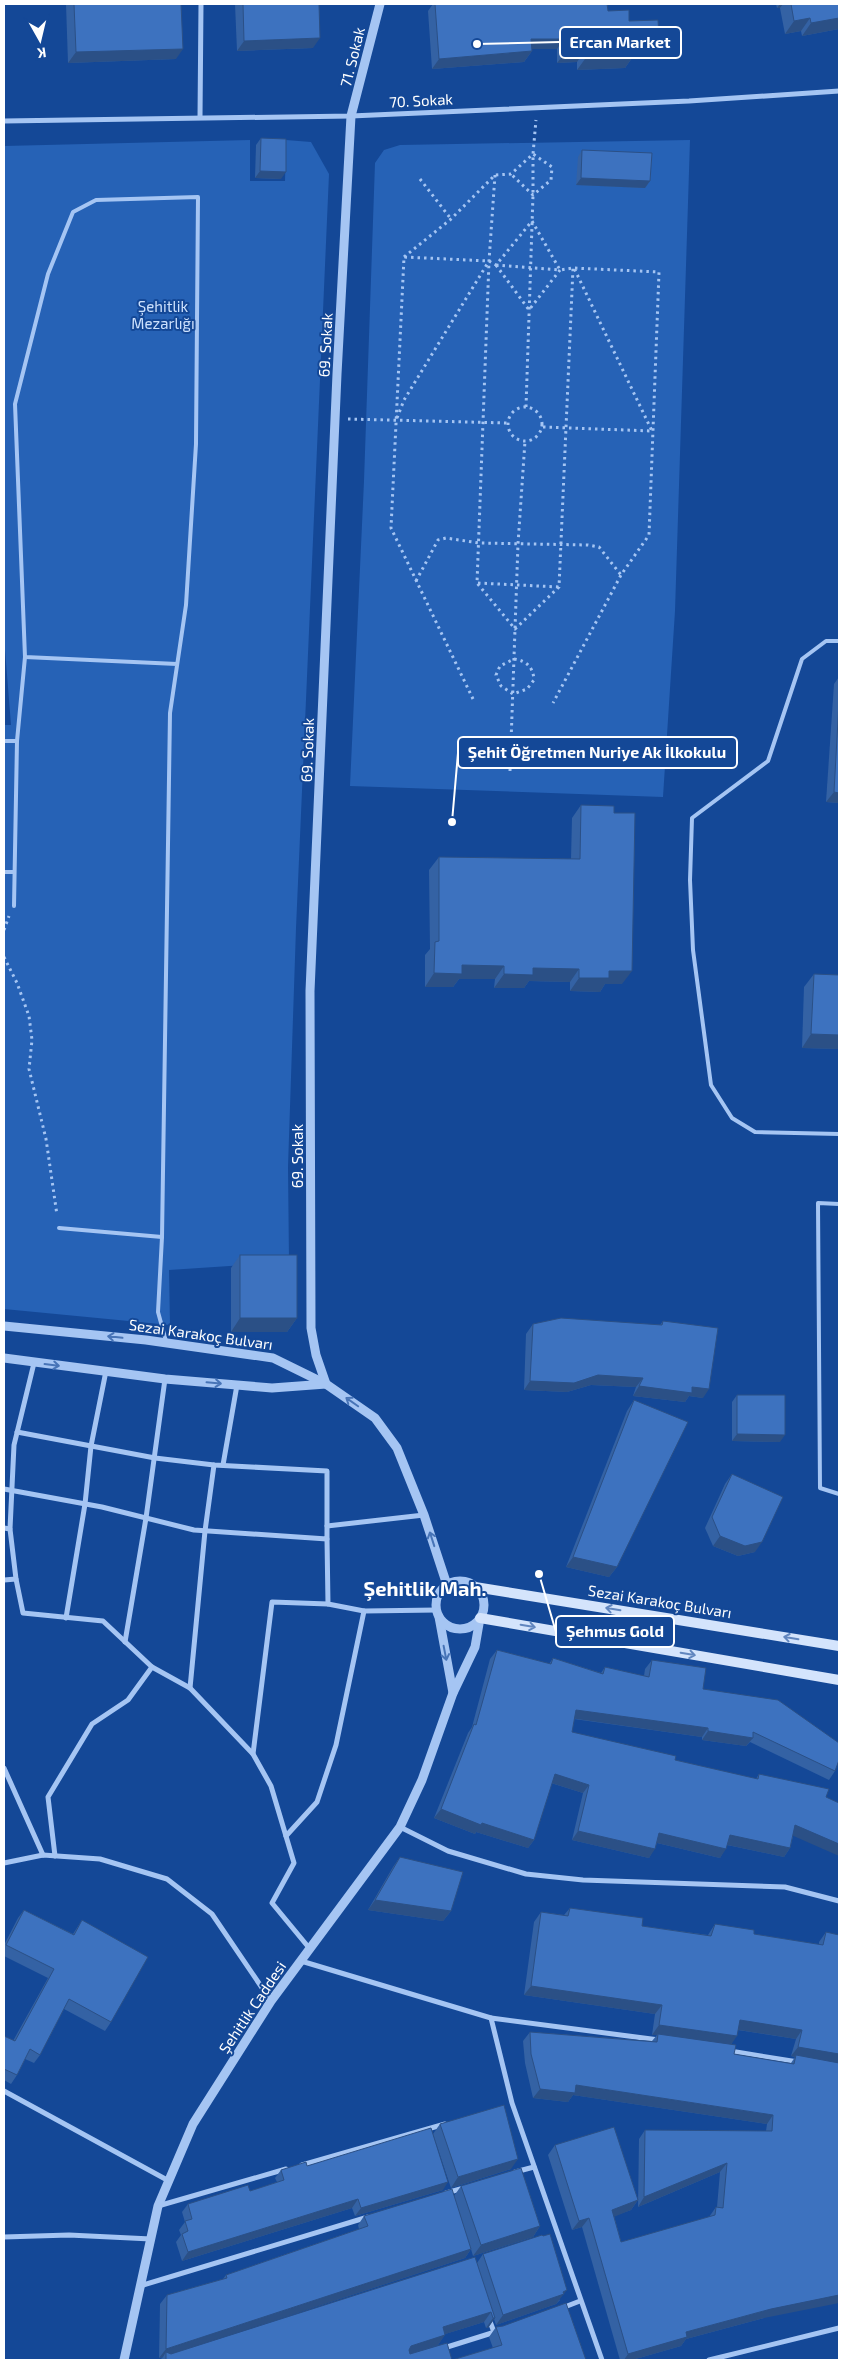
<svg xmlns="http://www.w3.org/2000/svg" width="843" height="2364" viewBox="0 0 843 2364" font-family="'Exo 2',sans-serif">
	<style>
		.green { fill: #2662b6 }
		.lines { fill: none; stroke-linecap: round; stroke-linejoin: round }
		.path { stroke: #a5c5f3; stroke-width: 3; stroke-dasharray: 2.5 4; stroke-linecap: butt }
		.service { stroke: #a5c5f3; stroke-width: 4 }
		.minor { stroke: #a5c5f3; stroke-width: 5 }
		.tertiary { stroke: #a5c5f3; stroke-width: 9 }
		.secondary { stroke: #d4e4fc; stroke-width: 10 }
		.wall { fill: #3462a4; fill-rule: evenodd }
		.shaded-wall { fill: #2b5086 }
		.building { fill: #3d72bf; stroke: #2b5086 }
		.oneway { stroke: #4774b7 }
		.oneway2 { stroke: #6186bf }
		.labels { text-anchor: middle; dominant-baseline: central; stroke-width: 4; stroke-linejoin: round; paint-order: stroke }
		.street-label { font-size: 15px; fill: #fff; stroke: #144897 }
		.park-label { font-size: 15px; fill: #cde1fd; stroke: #144897 }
		.district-label { font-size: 20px; font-weight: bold; fill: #fff; stroke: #144897 }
		.leader { fill: none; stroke: #fff; stroke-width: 2 }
		.callout-dot { fill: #fff; stroke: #144897; stroke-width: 2 }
		.callout { fill: #144897; stroke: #fff; stroke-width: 2 }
		.callout-label { font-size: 16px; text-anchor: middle; font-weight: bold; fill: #fff }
	</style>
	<rect width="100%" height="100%" fill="#144897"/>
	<!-- green -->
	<g class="green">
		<path d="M250 140V181H285L286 140 311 142 329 174 296 928 288 1167 289 1262 169 1270 170 1325 4 1309V725H11L4 637V146Z"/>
		<path d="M690 140 675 611 663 797 350 786 364 481 375 163 384 150 400 145Z"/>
	</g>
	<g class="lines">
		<!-- path -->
		<g class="path">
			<path d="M495 175 489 261 477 583 515 629 559 587 573 268"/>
			<path d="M420 179 451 219"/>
			<path d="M404 257 451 219 495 175 511 174 533 154 552 167 551 180 533 195 511 174"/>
			<path d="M496 265 529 310 560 270"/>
			<path d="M496 265 560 270"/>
			<circle cx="525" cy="424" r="17"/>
			<path d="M526 407 533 195V154L536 120"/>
			<path d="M397 418 404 400 489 261"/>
			<path d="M348 419 508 423"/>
			<path d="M543 427 652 431 574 268"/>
			<path d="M416 581 438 540 446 538 479 543 588 545 599 547 621 575"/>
			<path d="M478 583 559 587"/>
			<path d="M514 659C527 661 533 667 534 680L527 689 513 694 501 686 496 675 500 666Z"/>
			<path d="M473 699 391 528 404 257 489 261 496 265 532 221 560 270 573 268 659 272 649 535 621 575 553 703"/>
			<path d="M510 771 518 544 525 441"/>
			<path d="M4 930 9 916"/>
			<path d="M4 957 17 983 29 1016 32 1040 29 1069 46 1139 57 1215"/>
		</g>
		<!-- service -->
		<g class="service">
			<path d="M839 641H826L802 659 768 761 692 818 690 880 693 950 711 1085 732 1118 755 1132 839 1134"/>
			<path d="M4 741H17"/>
			<path d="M4 872H14"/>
			<path d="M14 906 17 741 25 657"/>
			<path d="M839 1204 818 1203 820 1488 839 1494"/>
			<path d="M59 1228 162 1237"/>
			<path d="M166 1341 158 1312 162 1237 170 713 186 605 196 444 198 197 96 200 73 212 48 274 15 404 25 657 177 664"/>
		</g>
		<!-- minor -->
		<g class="minor">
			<path d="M200 117 201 4"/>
			<path d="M4 121 351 116 689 101 839 91"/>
			<path d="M223 1465 237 1385"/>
			<path d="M4 1489 102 1507 194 1530 327 1539V1471L214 1465 155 1458 17 1432"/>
			<path d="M327 1526 424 1515"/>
			<path d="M4 1528 10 1529 16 1579"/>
			<path d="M10 1529 14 1445 34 1363"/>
			<path d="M327 1539 328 1604 364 1611 437 1610"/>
			<path d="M4 1580 16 1579 23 1613 103 1621 152 1667 190 1688 253 1754 271 1786 294 1863 272 1903 310 1949"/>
			<path d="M66 1618 85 1504 91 1446 106 1371"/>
			<path d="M125 1642 146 1518 165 1379"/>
			<path d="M190 1688 205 1531 214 1465"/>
			<path d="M253 1754 272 1602 328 1604"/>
			<path d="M4 1768 43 1855"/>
			<path d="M400 1827 448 1851 526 1874 583 1880 785 1887 839 1901"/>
			<path d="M286 1836 317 1802 336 1745 364 1611"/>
			<path d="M55 1856 48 1797 92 1724 128 1700 152 1667"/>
			<path d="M4 1863 43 1855 100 1859 167 1879 212 1914 271 2001"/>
			<path d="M301 1961 491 2018"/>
			<path d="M730 2051 798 2062"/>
			<path d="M4 2091 169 2181"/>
			<path d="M302 2165 445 2124"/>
			<path d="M515 2172 534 2167"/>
			<path d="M446 2193 464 2188"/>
			<path d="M158 2206 286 2169"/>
			<path d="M4 2237 69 2235 151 2239"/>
			<path d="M140 2286 368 2217"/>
			<path d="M562 2308 580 2301"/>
			<path d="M489 2319 494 2332"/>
			<path d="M444 2348 495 2332"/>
			<path d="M602 2360 512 2103 491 2018 659 2040"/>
			<path d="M709 2360 839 2328"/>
		</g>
		<!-- tertiary -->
		<g class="tertiary">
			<path d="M4 1326 146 1340 273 1358 326 1384 375 1418 397 1448 424 1515 447 1585"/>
			<path d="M4 1358 165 1379 237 1385 272 1388 326 1384 316 1355 311 1328 310 991 337 374 351 116 380 4"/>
			<circle cx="460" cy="1605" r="24"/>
			<path d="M439 1617 453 1693"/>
			<path d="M124 2360 158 2206 193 2124 271 2001 400 1827 422 1780 453 1693 475 1647 480 1618"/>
		</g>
		<!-- secondary -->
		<g class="secondary">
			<path d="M475 1587 839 1646"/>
			<path d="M480 1618 839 1680"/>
		</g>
	</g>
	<!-- wall -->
	<g class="wall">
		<path d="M66 4H181L176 59 68 63Z"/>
		<path d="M235 4H319L313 48 237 51Z"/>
		<path d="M433 4H607L608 11 629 21 652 46 653 47 645 58H632L625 68 577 70V62L557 63V49H531L532 51 524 62 432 69 428 11Z"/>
		<path d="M776 4H839V29L802 36 801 31 785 34 780 8H777Z"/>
		<path d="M261 138 281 179 255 178 256 145Z"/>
		<path d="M582 150 650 181 645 188 576 185 578 157Z"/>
		<path d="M839 677V803L826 802 834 684Z"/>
		<path d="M581 805 614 813 622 984H605L600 992 570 991V982L529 981 524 988H494L495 979H459L453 987H425V955L430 949 429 870 439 857 571 859 572 818Z"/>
		<path d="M814 974 839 1049 802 1048 804 987Z"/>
		<path d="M240 1255 297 1318 287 1332H231V1268Z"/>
		<path d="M663 1321 703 1398 689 1396 685 1402 633 1396 636 1387 591 1385 567 1392 524 1390 526 1334 533 1324 660 1325Z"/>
		<path d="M737 1395 780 1442 732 1441V1402Z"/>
		<path d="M634 1400 617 1567 609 1577 566 1567 627 1411Z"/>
		<path d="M732 1474 755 1552 738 1556 713 1546 705 1528 725 1484Z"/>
		<path d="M497 1650 549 1664 553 1658 601 1673 605 1667 644 1676 645 1669 652 1660 703 1689 835 1771 829 1780 750 1742 746 1746 702 1740V1737L574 1719 572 1732 675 1760 756 1779 759 1774 793 1836 790 1848 784 1857 727 1845 720 1858 657 1843 649 1858 572 1840 583 1793 551 1783 534 1840 528 1848 476 1832 475 1834 434 1818 468 1733 472 1727 490 1659Z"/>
		<path d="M400 1857 451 1911 443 1921 368 1910 393 1867Z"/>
		<path d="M570 1908 642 1926 708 1935 715 1924 754 1934 819 1945V1942L826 1932 764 2318 686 2339 681 2346 632 2360H620L582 2227 572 2230 548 2155 555 2145 638 2200 631 2210 614 2216 621 2242 709 2217 716 2207H717L720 2172 638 2207 639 2139 645 2130 766 2131 767 2124 573 2095 568 2102 533 2098 525 2063 523 2041 530 2032 652 2041 657 2035H652L655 2014 524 1995 534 1922 541 1912 564 1915ZM738 2030 796 2039 791 2056 795 2057 791 2063 734 2054 731 2045Z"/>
		<path d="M24 1910 73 1934 82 1920 111 2022 105 2031 64 2009 40 2055 34 2063 25 2059 17 2075 11 2084 4 2080V2036L13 2041 48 1978 4 1956V1945L18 1918Z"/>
		<path d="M440 2124 511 2169 451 2188 433 2134Z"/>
		<path d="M307 2166 443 2190 355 2216 352 2208 182 2261 176 2242 181 2235 179 2230 185 2222 182 2212 188 2204 250 2191 277 2182 275 2178 281 2170Z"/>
		<path d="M461 2186 540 2226 533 2237 473 2256 471 2249 465 2258 171 2354 477 2263 483 2254 560 2300 556 2304 496 2325 494 2319 488 2328H486L484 2322 445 2334 438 2345 416 2352 452 2360 493 2348 489 2337 496 2327 586 2360H160L163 2357 159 2358 160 2304 167 2295 223 2279 226 2275 359 2229 358 2225 364 2216 454 2196Z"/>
	</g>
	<!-- shaded-wall -->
	<g class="shaded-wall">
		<path d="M780 4H783L780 8H777Z"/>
		<path d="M810 18 801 31 785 34 794 21Z"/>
		<path d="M839 18V29L802 36 811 23Z"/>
		<path d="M652 37H659L652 47Z"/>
		<path d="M320 38 313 48 237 51 244 41Z"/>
		<path d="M531 39H564L557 49H523Z"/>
		<path d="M653 47 645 58H632L625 68 577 70 585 59 632 48Z"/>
		<path d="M183 49 176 59 68 63 76 52Z"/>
		<path d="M532 51 524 62 432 69 439 59Z"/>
		<path d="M584 52 577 62 557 63 565 53Z"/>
		<path d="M260 171 286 172 281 179 255 178Z"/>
		<path d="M581 178 650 181 645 188 576 185Z"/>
		<path d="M834 792 839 793V803L826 802Z"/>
		<path d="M462 965 504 966 495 979H459L453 987H425L434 973Z"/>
		<path d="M533 968 579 969 570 982 529 981 524 988H494L504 974Z"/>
		<path d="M609 971H632L622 984H605L600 992 570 991 579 978Z"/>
		<path d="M811 1034 839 1035V1049L802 1048Z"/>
		<path d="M240 1318H297L287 1332H231Z"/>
		<path d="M598 1375 643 1378 636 1387 591 1385 567 1392 524 1390 530 1381Z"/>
		<path d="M639 1386 692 1387 709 1389 703 1398 689 1396 685 1402 633 1396Z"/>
		<path d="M737 1434 785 1435 780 1442 732 1441Z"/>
		<path d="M720 1536 762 1542 755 1552 738 1556 713 1546Z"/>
		<path d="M573 1557 617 1567 609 1577 566 1567Z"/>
		<path d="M576 1710 708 1728 702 1737 570 1718Z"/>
		<path d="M708 1731 753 1738 746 1746 702 1740Z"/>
		<path d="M555 1774 589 1785 583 1793 548 1782Z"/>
		<path d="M441 1809 534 1840 528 1848 476 1832 475 1834 434 1818Z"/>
		<path d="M795 1825 839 1844V1856L789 1834Z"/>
		<path d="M578 1831 655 1849 649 1858 572 1840Z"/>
		<path d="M659 1833 726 1849 720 1858 653 1842Z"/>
		<path d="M730 1835 790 1848 784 1857 723 1844Z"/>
		<path d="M375 1900 451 1911 443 1921 368 1910Z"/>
		<path d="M531 1986 662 2005 655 2014 524 1995Z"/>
		<path d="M740 2020 802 2030 796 2039 733 2029Z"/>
		<path d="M659 2025 737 2036 730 2046 658 2034 657 2035H652Z"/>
		<path d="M798 2047 839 2054V2065L796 2055 795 2057 791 2056Z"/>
		<path d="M576 2085 773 2115 767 2124 573 2095 568 2102 533 2098 540 2089Z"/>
		<path d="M518 2159 511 2169 451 2188 458 2177Z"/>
		<path d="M727 2163 720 2172 638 2207 644 2197Z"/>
		<path d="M448 2182 443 2190 355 2216 361 2208Z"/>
		<path d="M358 2199 352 2208 182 2261 188 2252Z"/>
		<path d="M638 2200 631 2210 606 2220 612 2210Z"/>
		<path d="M589 2218 582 2227 572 2230 579 2221Z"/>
		<path d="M540 2226 533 2237 473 2256 481 2245Z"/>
		<path d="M471 2249 465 2258 166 2356V2352L163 2357 159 2358 166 2349Z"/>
		<path d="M567 2290 556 2304 496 2325 503 2315Z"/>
		<path d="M839 2295V2303L764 2318 686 2339 681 2346 632 2360H624L628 2354 686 2332 771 2309Z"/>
		<path d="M491 2312 484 2322 436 2337 443 2327Z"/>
		<path d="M493 2318H495L488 2328H486Z"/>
		<path d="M445 2335 438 2345 404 2356 411 2346Z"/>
	</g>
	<!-- building -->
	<g class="building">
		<path d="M74 4H181L183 49 76 52Z"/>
		<path d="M243 4H319L320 38 244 41Z"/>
		<path d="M435 4H607L608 11 629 10V21L658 20 659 37H652L653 47 632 48V57L585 59 584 52 565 53 564 39H531L532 51 439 59Z"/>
		<path d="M791 4H839V18L811 23 810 18 794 21Z"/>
		<path d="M261 138 286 139V172L260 171Z"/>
		<path d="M582 150 652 153 650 181 581 178Z"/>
		<path d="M839 702V793L834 792Z"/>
		<path d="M581 805 614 806V813H635L632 971H609V978H579V969L533 968V975L504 974V966L462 965V974L434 973 435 942 439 941V857L580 859Z"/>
		<path d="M814 974 839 975V1035L811 1034Z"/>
		<rect x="240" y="1255" width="57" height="63"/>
		<path d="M561 1318 662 1325 663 1321 718 1328 709 1389 692 1387V1393L639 1386 643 1378 598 1375 574 1383 530 1381 533 1324Z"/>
		<path d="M737 1395H785V1435L737 1434Z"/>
		<path d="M634 1400 688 1422 617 1567 573 1557Z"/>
		<path d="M732 1474 783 1497 762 1542 745 1546 720 1536 712 1517Z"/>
		<path d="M497 1650 551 1664 553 1658 603 1674 605 1667 649 1677 652 1660 706 1668 703 1689 778 1700 839 1743V1760L835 1771 753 1732V1738L708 1731V1728L576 1710 572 1732 676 1756 675 1760 758 1779 759 1774 829 1789 826 1797 839 1803V1844L795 1825 790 1848 730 1835 726 1849 659 1833 655 1849 578 1831 589 1785 555 1774 534 1840 482 1823 481 1825 441 1809 474 1724 476 1725Z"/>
		<path d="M400 1857 463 1872 451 1911 375 1900Z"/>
		<path d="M570 1908 643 1918 642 1926 711 1936 715 1924 754 1930V1934L823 1945 826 1932 839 1935V2054L798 2047 802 2030 740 2020 737 2036 659 2025 662 2005 531 1986 541 1912 568 1916Z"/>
		<path d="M24 1910 74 1935 82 1920 148 1957 111 2022 69 1999 40 2055 30 2049 17 2075 4 2069V2036L15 2041 54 1969 6 1945Z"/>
		<path d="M530 2032 657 2042 658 2034 736 2045 734 2054 794 2064 796 2055 839 2063V2295L771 2309 686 2332 687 2337 628 2354 589 2218 579 2221 555 2145 614 2127 638 2200 612 2210 621 2242 715 2215 716 2207 723 2208 727 2163 644 2197 645 2130 772 2131 773 2115 576 2085 575 2093 540 2089 531 2054Z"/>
		<path d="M504 2105 518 2159 458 2177 440 2124Z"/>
		<path d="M431 2128 448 2182 361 2208 358 2199 188 2252 182 2234 188 2231 185 2221 192 2219 188 2204 248 2185 250 2191 284 2180 281 2170 306 2162 307 2166Z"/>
		<path d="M521 2168 540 2226 481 2245 461 2186Z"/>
		<path d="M452 2189 471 2249 166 2349 167 2295 227 2278 226 2275 368 2226 364 2216Z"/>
		<path d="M550 2234 567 2290 563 2292 564 2294 503 2315 483 2254 542 2235 543 2236Z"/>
		<path d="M475 2257 495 2318H493L491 2312 443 2327 445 2335 411 2346 409 2350 410 2354 447 2343 452 2360 502 2345 496 2327 503 2326 566 2303 586 2360H166V2352L171 2354Z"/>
	</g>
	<!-- one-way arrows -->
	<defs><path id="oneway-shaft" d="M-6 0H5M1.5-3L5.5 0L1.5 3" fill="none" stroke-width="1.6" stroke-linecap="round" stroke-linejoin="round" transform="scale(1.25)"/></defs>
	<g class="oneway">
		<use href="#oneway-shaft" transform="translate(115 1337) rotate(-174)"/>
		<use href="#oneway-shaft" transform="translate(52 1365) rotate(7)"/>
		<use href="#oneway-shaft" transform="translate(214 1383) rotate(5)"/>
		<use href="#oneway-shaft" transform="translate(352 1402) rotate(-145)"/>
		<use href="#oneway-shaft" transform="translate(432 1539) rotate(-108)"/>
		<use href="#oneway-shaft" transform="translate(445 1653) rotate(79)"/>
	</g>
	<g class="oneway2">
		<use href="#oneway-shaft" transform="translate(613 1609) rotate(-171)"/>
		<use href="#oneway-shaft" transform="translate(528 1626) rotate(10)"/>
		<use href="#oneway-shaft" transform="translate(791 1638) rotate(-171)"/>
		<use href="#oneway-shaft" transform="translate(688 1654) rotate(10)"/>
	</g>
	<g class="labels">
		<!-- street labels -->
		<g class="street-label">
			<text transform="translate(352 57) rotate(-76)">71. Sokak</text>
			<text transform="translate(421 100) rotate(-3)">70. Sokak</text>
			<text transform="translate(325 345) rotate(-87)">69. Sokak</text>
			<text transform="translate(307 750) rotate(-88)">69. Sokak</text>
			<text transform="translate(297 1156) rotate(-90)">69. Sokak</text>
			<text transform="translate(201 1334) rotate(8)">Sezai Karakoç Bulvarı</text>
			<text transform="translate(660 1601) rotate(9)">Sezai Karakoç Bulvarı</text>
			<text transform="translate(252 2007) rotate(-56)">Şehitlik Caddesi</text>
		</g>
		<!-- park labels -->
		<g class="park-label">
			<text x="163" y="306">Şehitlik<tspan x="163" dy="17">Mezarlığı</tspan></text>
		</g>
		<!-- district labels -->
		<g class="district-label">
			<text x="425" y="1588">Şehitlik Mah.</text>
		</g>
	</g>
	<!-- callouts -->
	<path class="leader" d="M477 44L560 42M452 822L458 753M539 1574L556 1632"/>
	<g class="callout-dot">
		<circle cx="477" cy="44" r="5"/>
		<circle cx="452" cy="822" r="5"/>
		<circle cx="539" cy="1574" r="5"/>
	</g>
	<g class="callout">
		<rect x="560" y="27" width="121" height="31" rx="5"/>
		<rect x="458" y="737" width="279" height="31" rx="5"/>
		<rect x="556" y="1616" width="118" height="31" rx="5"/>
	</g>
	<g class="callout-label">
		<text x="620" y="48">Ercan Market</text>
		<text x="597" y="758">Şehit Öğretmen Nuriye Ak İlkokulu</text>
		<text x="615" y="1637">Şehmus Gold</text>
	</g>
	<!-- border -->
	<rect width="843" height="2364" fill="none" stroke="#ffffff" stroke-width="10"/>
	<!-- north arrow -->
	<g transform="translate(40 40) rotate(172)" stroke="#144897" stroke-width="4" paint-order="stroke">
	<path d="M0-4L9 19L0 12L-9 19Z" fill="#ffffff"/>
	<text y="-8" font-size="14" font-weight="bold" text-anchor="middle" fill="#ffffff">K</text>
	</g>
</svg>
